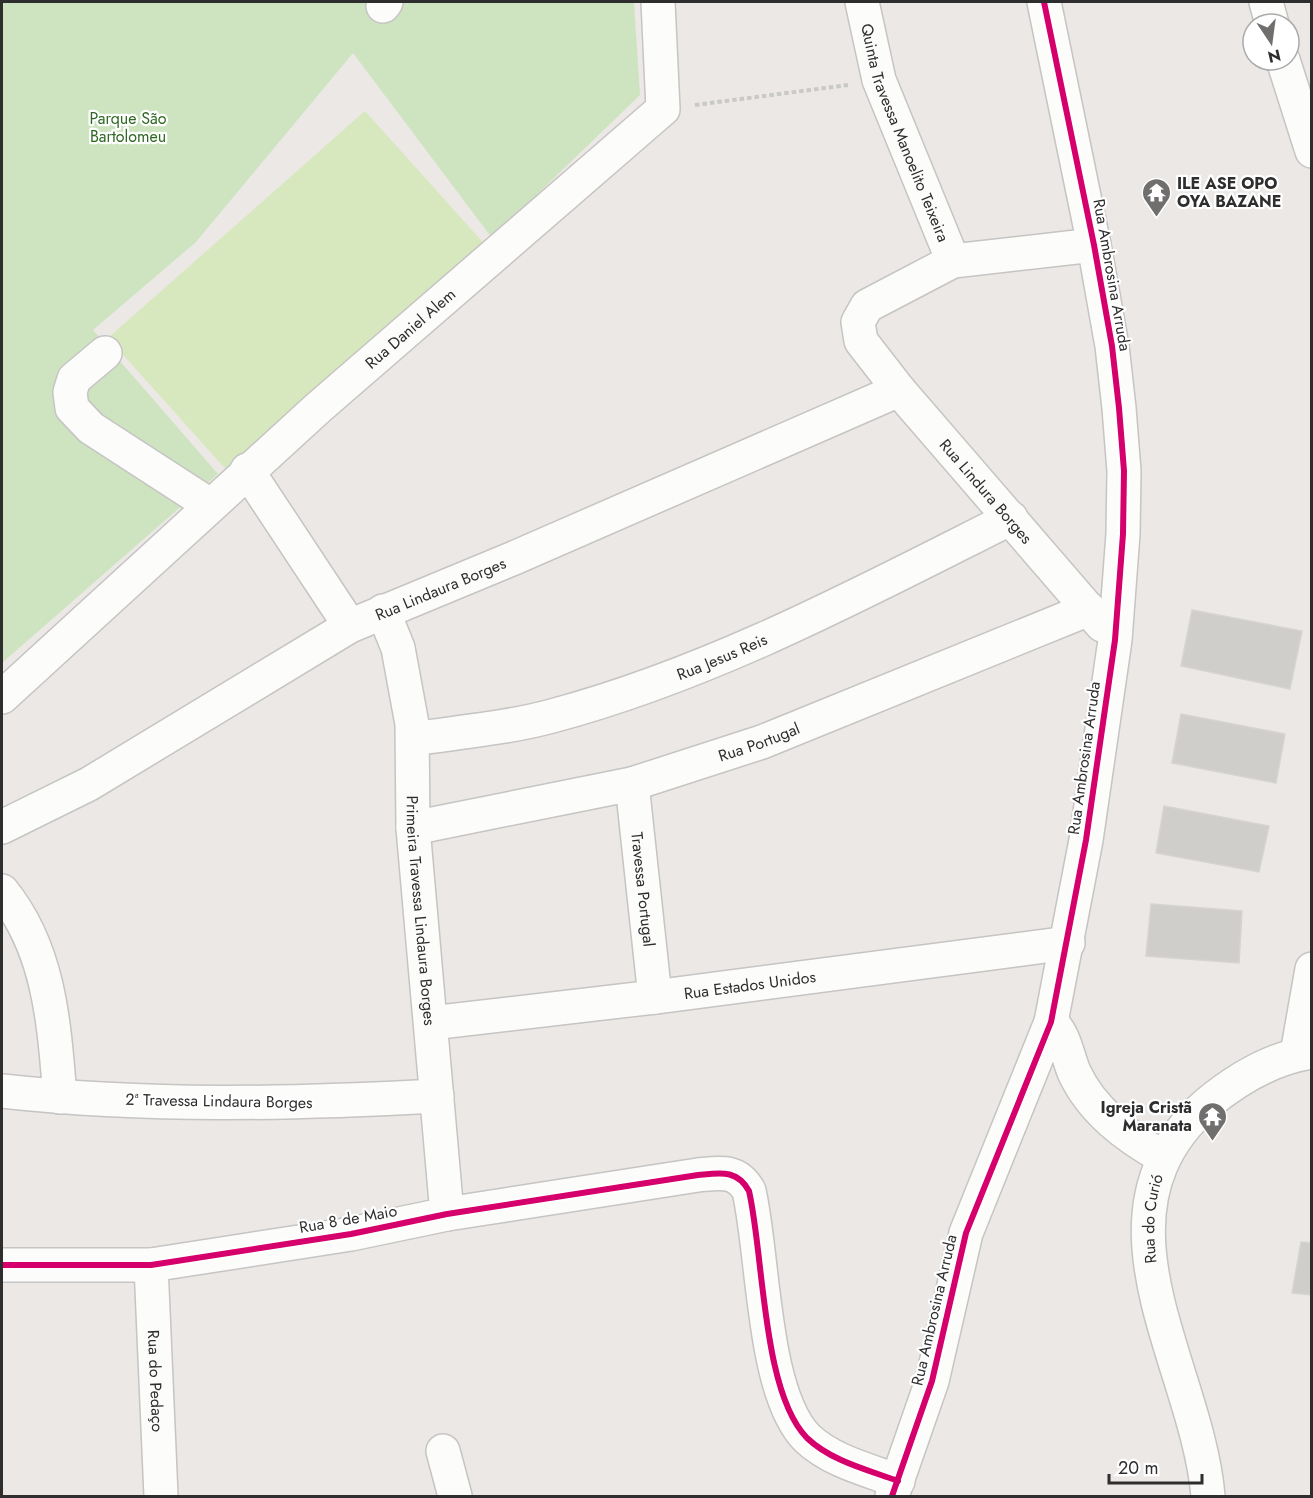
<svg xmlns="http://www.w3.org/2000/svg" width="1313" height="1498" viewBox="0 0 1313 1498" font-family="Jost,sans-serif">
	<style>
		.green { fill: #cee4c1 }
		.pitch { fill: #d7e7be }
		.building { fill: #d0cecb; stroke: #d6d4d1; stroke-width: 1.5 }
		.lines { fill: none; stroke-linecap: round; stroke-linejoin: round }
		.minor-casing { stroke: #c6c4c4; stroke-width: 36 }
		.tertiary-casing { stroke: #c6c4c4; stroke-width: 36 }
		.path { stroke: #c9c9c8; stroke-width: 4; stroke-dasharray: 4.5 3; stroke-linecap: butt }
		.minor { stroke: #fcfcfb; stroke-width: 33 }
		.tertiary { stroke: #fcfcfb; stroke-width: 33 }
		.cycleway-casing { stroke: #fff; stroke-width: 10 }
		.cycleway { stroke: #d6006c; stroke-width: 6 }
		.labels { text-anchor: middle; dominant-baseline: central; stroke-width: 4.5; stroke-linejoin: round; paint-order: stroke }
		.park-label { font-size: 16px; fill: #2e6821; stroke: #fff }
		.street-label { font-size: 16px; fill: #2e2e2e; stroke: #fff }
		.poi-label { font-size: 16px; font-weight: bold; fill: #2e2e2e; stroke: #fff; text-anchor: start }
	</style>
	<rect width="100%" height="100%" fill="#ebe8e5"/>
	<!-- green -->
	<path class="green" d="M2 2H634L640 95 492 238 353 53 196 242 93 330 218 474 2 663Z"/>
	<!-- pitch -->
	<path class="pitch" d="M365 111 488 248 231 475 108 338Z"/>
	<!-- building -->
	<g class="building">
		<path d="M1192 610 1302 631 1290 689 1181 666Z"/>
		<path d="M1181 714 1285 734 1276 783 1172 763Z"/>
		<path d="M1164 806 1269 826 1259 872 1156 853Z"/>
		<path d="M1151 904 1242 911 1239 963 1146 956Z"/>
		<path d="M1301 1242 1312 1243V1295L1292 1293Z"/>
	</g>
	<g class="lines">
		<defs>
			<g id="minor">
				<path id="s1" d="M862 2 879 80 953 261"/>
				<path d="M1266 2 1272 24"/>
				<path d="M383 6 386 2"/>
				<path d="M1283 60 1312 151"/>
				<path id="s2" d="M1094 245 953 261 867 306 858 322 861 341 899 390 1102 625"/>
				<path d="M105 353 74 379 70 392 72 408 91 428 210 505"/>
				<path d="M247 470 350 626"/>
				<path id="s3" d="M383 611 398 648 412 724 413 828 447 1214"/>
				<path id="s4" d="M2 697 318 408 663 109 658 2"/>
				<path id="s5" d="M413 739C459 732 508 728 552 716 713 673 864 592 1011 518"/>
				<path id="s6" d="M632 784 655 997"/>
				<path id="s7" d="M2 827 89 784 350 626 514 558 899 390"/>
				<path id="s8" d="M413 828 632 784 762 742 1089 609"/>
				<path d="M2 891C50 950 54 1024 60 1097"/>
				<path id="s9" d="M431 1023 655 997 1068 943"/>
				<path d="M1297 1054 1312 969"/>
				<path d="M2 1091C149 1107 289 1104 437 1096"/>
				<path d="M2 1265H151L351 1234 447 1214 698 1175C720 1173 737 1169 749 1191 764 1256 762 1392 807 1438 831 1461 868 1470 898 1481"/>
				<path id="s10" d="M151 1265 161 1496"/>
				<path d="M443 1451 455 1496"/>
			</g>
			<g id="tertiary">
				<path d="M1051 1022C1065 1035 1067 1055 1074 1072 1092 1111 1127 1137 1163 1157"/>
				<path d="M892 1496 932 1381 966 1233 1051 1022 1086 840 1115 640 1123 534 1124 471 1119 408 1112 346 1094 245 1044 2"/>
				<path id="s11" d="M1208 1496C1197 1365 1080 1215 1207 1104 1237 1079 1272 1058 1312 1052"/>
			</g>
		</defs>
		<!-- minor casing -->
		<use href="#minor" class="minor-casing"/>
		<!-- tertiary casing -->
		<use href="#tertiary" class="tertiary-casing"/>
		<!-- path -->
		<path class="path" d="M695 105 848 85"/>
		<!-- minor -->
		<use href="#minor" class="minor"/>
		<!-- tertiary -->
		<use href="#tertiary" class="tertiary"/>
		<defs>
			<g id="cycleway">
				<path d="M2 1265H151L351 1234 447 1214 698 1175C720 1173 737 1169 749 1191 764 1256 762 1392 807 1438 831 1461 868 1470 898 1481"/>
				<path d="M892 1496 932 1381 966 1233 1051 1022 1086 840 1115 640 1123 534 1124 471 1119 408 1112 346 1094 245 1044 2"/>
			</g>
		</defs>
		<!-- cycleway casing -->
		<use href="#cycleway" class="cycleway-casing"/>
		<!-- cycleway -->
		<use href="#cycleway" class="cycleway"/>
	</g>
	<!-- icons -->
	<defs>
		<symbol id="temple-pin" viewBox="-11 -11 22 30"><path d="M0 17L-7.5 6A9.5 9.5 0 1 1 7.5 6Z" fill="#706f6e" stroke="#fff"/><path d="M0-6L5-2H3V0L6.5 2.5H4V6H1.5V3h-3V6H-4V2.5H-6.5L-3 0V-2H-5Z" fill="#fff"/></symbol>
	</defs>
	<g fill-rule="evenodd">
		<use href="#temple-pin" x="1140" y="176" width="33" height="45"/>
		<use href="#temple-pin" x="1196" y="1100" width="33" height="45"/>
	</g>
	<g class="labels">
		<!-- park labels -->
		<g class="park-label">
			<text x="128" y="118">Parque São<tspan x="128" dy="18">Bartolomeu</tspan></text>
		</g>
		<!-- street labels -->
		<g class="street-label">
			<text stroke="none"><textPath href="#s1" startOffset="138">Quinta Travessa Manoelito Teixeira</textPath></text>
			<text transform="translate(1112 275) rotate(80)">Rua Ambrosina Arruda</text>
			<text stroke="none"><textPath href="#s4" startOffset="550">Rua Daniel Alem</textPath></text>
			<text stroke="none"><textPath href="#s2" startOffset="472">Rua Lindura Borges</textPath></text>
			<text stroke="none"><textPath href="#s7" startOffset="500">Rua Lindaura Borges</textPath></text>
			<text stroke="none"><textPath href="#s5" startOffset="321">Rua Jesus Reis</textPath></text>
			<text stroke="none"><textPath href="#s8" startOffset="357">Rua Portugal</textPath></text>
			<text transform="translate(1084 758) rotate(-82)">Rua Ambrosina Arruda</text>
			<text stroke="none"><textPath href="#s6" startOffset="106">Travessa Portugal</textPath></text>
			<text stroke="none"><textPath href="#s3" startOffset="304">Primeira Travessa Lindaura Borges</textPath></text>
			<text stroke="none"><textPath href="#s9" startOffset="321">Rua Estados Unidos</textPath></text>
			<text transform="translate(219 1101) rotate(1)">2ª Travessa Lindaura Borges</text>
			<text stroke="none"><textPath href="#s11" startOffset="285">Rua do Curió</textPath></text>
			<text transform="translate(348 1219) rotate(-10)">Rua 8 de Maio</text>
			<text transform="translate(934 1310) rotate(-77)">Rua Ambrosina Arruda</text>
			<text stroke="none"><textPath href="#s10" startOffset="116">Rua do Pedaço</textPath></text>
		</g>
		<!-- poi labels -->
		<g class="poi-label">
			<text x="1177" y="183">ILE ASE OPO<tspan x="1177" dy="18">OYA BAZANE</tspan></text>
			<text x="1192" y="1107" text-anchor="end">Igreja Cristã<tspan x="1192" dy="18">Maranata</tspan></text>
		</g>
	</g>
	<!-- border -->
	<rect width="1313" height="1498" fill="none" stroke="#2e2e2e" stroke-width="6"/>
	<!-- north arrow -->
	<g transform="translate(1271 42) rotate(167)"><circle r="28" fill="#ffffff" stroke="#ababab" stroke-width="1.5"/>
	<path d="M0-4.5L10 22L0 15L-10 22Z" fill="#706f6e"/>
	<text y="-9" font-size="16" font-weight="bold" text-anchor="middle" fill="#2e2e2e">N</text>
	</g>
	<!-- scale -->
	<path d="M1109 1474v9h93v-9" fill="none" stroke="#2e2e2e" stroke-width="3"/>
	<text x="1118" y="1474" font-size="18" fill="#2e2e2e" stroke="#ffffff" stroke-width="4.5" paint-order="stroke">20 m</text>
</svg>
